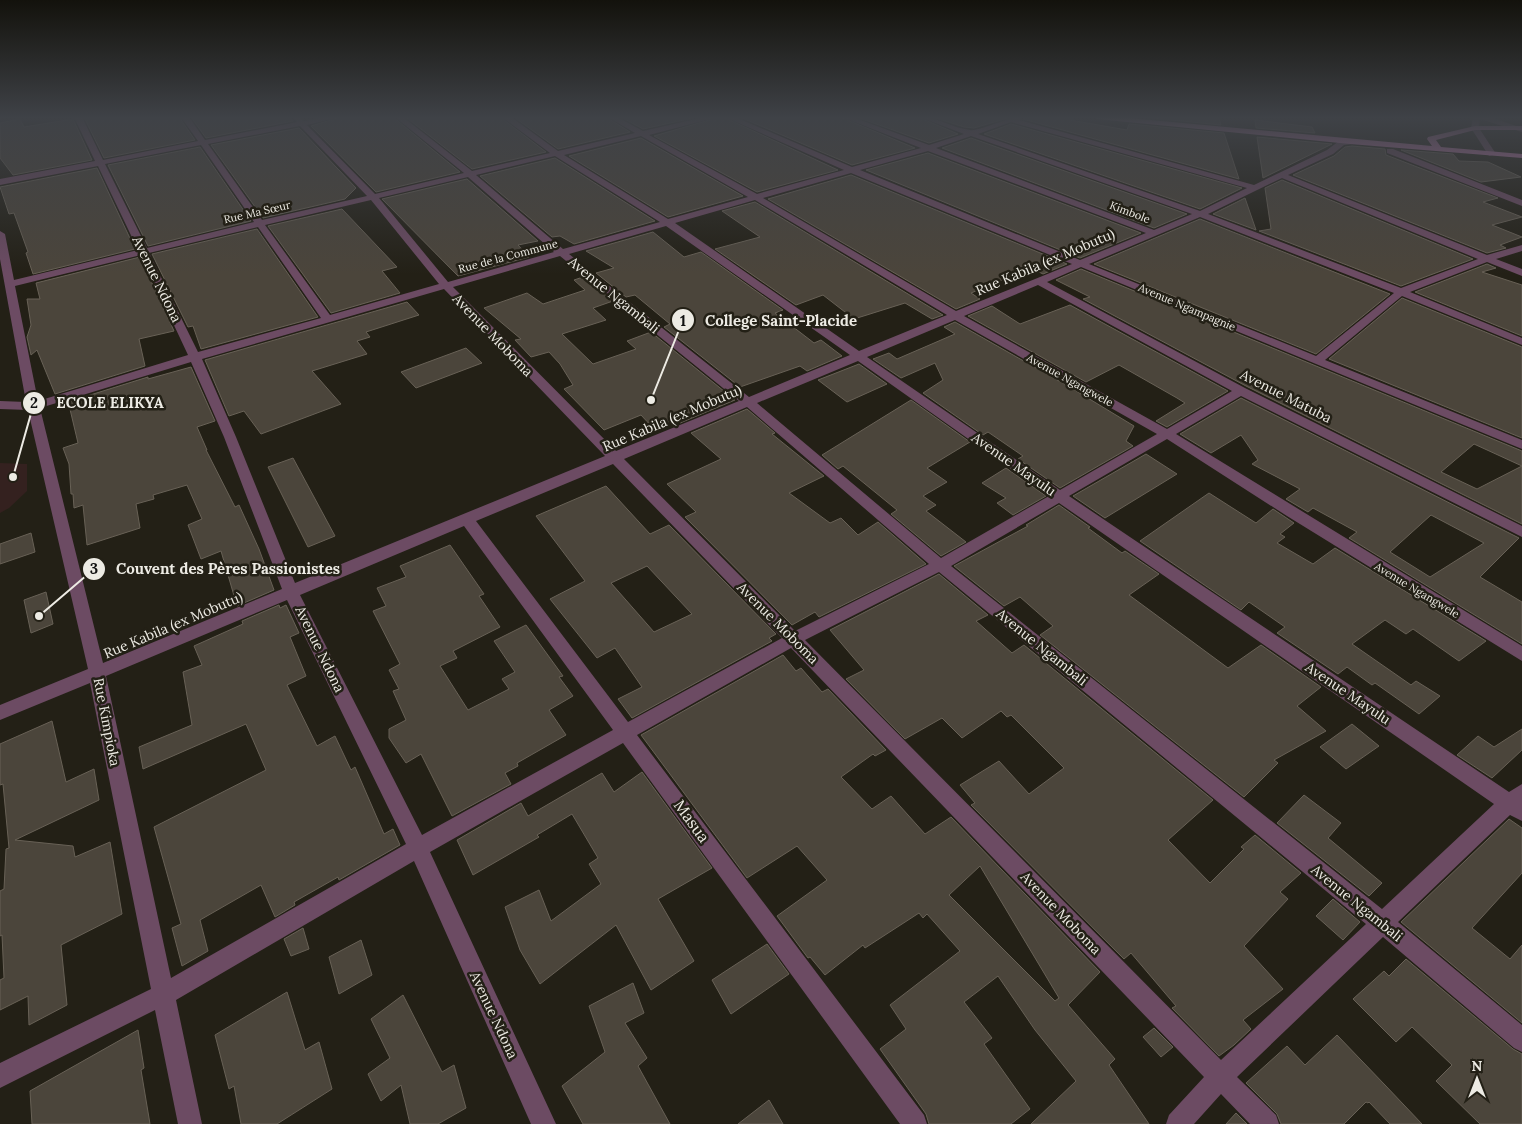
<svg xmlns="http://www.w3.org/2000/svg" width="1522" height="1124" viewBox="0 0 1522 1124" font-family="Lora,serif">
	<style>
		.education { fill: #34211f }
		.building { fill: #4b453b; stroke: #686156; fill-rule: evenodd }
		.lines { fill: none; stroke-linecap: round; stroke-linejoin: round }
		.minor { fill: #6c4b63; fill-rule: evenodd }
		.trunk { fill: #c67cb4; fill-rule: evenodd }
		.labels { text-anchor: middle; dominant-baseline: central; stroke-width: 5; stroke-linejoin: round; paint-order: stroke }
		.far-street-label { font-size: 11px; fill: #edebe4; stroke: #232016 }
		.street-label { font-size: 14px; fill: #edebe4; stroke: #232016 }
		.near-street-label { font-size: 16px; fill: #edebe4; stroke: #232016 }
		.leader { fill: none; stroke: #edebe4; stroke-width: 2 }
		.callout-dot { fill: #edebe4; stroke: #232016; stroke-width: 2 }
		.mark-label { font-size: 15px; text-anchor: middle; font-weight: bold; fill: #111 }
		.callout-label { font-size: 15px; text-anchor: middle; font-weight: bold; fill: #edebe4; stroke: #232016; stroke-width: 5; stroke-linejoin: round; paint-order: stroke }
	</style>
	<rect width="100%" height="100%" fill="#232016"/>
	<!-- education -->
	<path class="education" d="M0 463 27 464V491L9 508 0 513Z"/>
	<!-- building -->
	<g class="building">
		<path d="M84 117H179L195 140 104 158Z"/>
		<path d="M191 117H290L293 121 206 138Z"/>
		<path d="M341 117H393L460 172 376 192 311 126Z"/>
		<path d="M413 117H500L546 152 472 169 407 118Z"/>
		<path d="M514 117H606L630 132 558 149Z"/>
		<path d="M621 117H697L643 129Z"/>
		<path d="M720 117H723L838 170 757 192 654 136Z"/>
		<path d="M740 117H840L915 148 852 165Z"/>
		<path d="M857 117H918L958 134 929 143Z"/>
		<path d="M933 117H1011L974 128 964 127Z"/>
		<path d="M1025 117H1075L1070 120 1127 130 1129 124 1224 133 1239 179 1023 119Z"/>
		<path d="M1143 117H1219L1221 125Z"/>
		<path d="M20 119 24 127 73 119 92 160 13 175 0 158V123Z"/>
		<path d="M1255 120 1312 127 1315 133 1256 128Z"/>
		<path d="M1011 124 1242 188 1200 209 984 134Z"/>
		<path d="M299 128 356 188 345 199 263 218 211 145Z"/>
		<path d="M1257 137 1332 144 1263 178Z"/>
		<path d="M641 138 743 196 668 217 569 156Z"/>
		<path d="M971 138 1187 214 1154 228 942 148Z"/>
		<path d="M1352 146 1385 149 1386 155 1498 198 1483 202 1522 217 1492 225 1522 237 1500 245 1506 248 1487 253 1293 175 1334 156 1345 147Z"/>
		<path d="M200 147 251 221 148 246 108 165Z"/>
		<path d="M1401 150 1453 154 1459 161 1488 162 1521 177 1481 182Z"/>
		<path d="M928 153 1141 233 1080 258 866 170Z"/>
		<path d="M555 158 655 221 574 244 560 236 552 237 480 176Z"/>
		<path d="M97 168 135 249 33 274 26 253 28 252 14 213 9 214 0 187Z"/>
		<path d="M851 175 1067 264 1043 274 1031 268 971 293 980 299 956 309 768 199Z"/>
		<path d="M467 179 538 241 518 245 529 257 458 276 382 199Z"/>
		<path d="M1282 180 1473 259 1401 286 1259 231 1271 229 1265 188Z"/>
		<path d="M1245 198 1256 230 1213 214Z"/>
		<path d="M755 202 943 315 932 319 905 303 854 319 823 295 796 305 715 249 760 237 722 211Z"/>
		<path d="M342 209 397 267 382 271 400 293 331 313 268 226Z"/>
		<path d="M1200 219 1390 294 1316 354 1094 264Z"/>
		<path d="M257 229 318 317 201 349 193 326 188 327 152 254Z"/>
		<path d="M653 232 684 257 701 252 783 310 775 313 814 343 821 340 842 356 807 371 800 366 740 387 664 327 670 324 635 295 626 297 596 273 614 268 586 251Z"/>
		<path d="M140 257 174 331 139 339 145 366 55 394 37 350 31 355 27 337 31 325 27 299H40L36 283Z"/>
		<path d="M1487 264 1496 268 1482 272 1522 285V336L1415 292Z"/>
		<path d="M1081 269 1522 451V524L1246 386 1083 299 1090 297 1056 280ZM1474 444 1522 466 1477 489 1441 472Z"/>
		<path d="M583 277 613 301 593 308 606 320 562 334 593 364 636 349 627 341 651 332 735 400 680 423 676 419 653 428 641 415 604 430 564 389 573 385 560 364 549 352 531 357 515 340 521 339 484 308 527 293 543 304 585 290 574 280Z"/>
		<path d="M1402 298 1522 347V438L1329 359Z"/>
		<path d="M407 302 419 315 366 332 370 337 357 341 367 354 312 371 341 404 261 434 244 411 229 416 205 360Z"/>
		<path d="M1070 305 1228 391 1167 427 1156 421 1185 403 1177 398 1119 365 1086 382 968 316 992 306 1020 324Z"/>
		<path d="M955 322 1073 389 1134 426 1126 441 1133 446 1060 488 1018 459 1023 456 988 432 983 435 923 393 943 380 935 363 901 378 873 359 889 353 897 359 955 334 944 327Z"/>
		<path d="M466 348 482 363 416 388 401 372Z"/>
		<path d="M859 364 887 384 847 402 818 380Z"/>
		<path d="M191 367 215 421 197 427 207 450H206L235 507 239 505 259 549 274 590 237 606 221 551 201 559 188 525 202 519 187 485 153 495 154 499 136 504 140 528 87 545 83 505 74 508 73 494H71L69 464 63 448 78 443 69 405 58 408V405L148 377V379Z"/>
		<path d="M1241 398 1519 538 1480 577 1522 602V644L1349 538 1357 532 1313 508 1308 512 1286 499 1300 489 1252 464 1258 460 1241 435 1211 453 1180 434ZM1431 515 1484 543 1430 577 1390 552Z"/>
		<path d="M911 400 970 442 927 468 947 482 923 496 936 505 926 511 966 542 941 556 891 514 897 510 843 466 838 469 822 455Z"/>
		<path d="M747 409 775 433 772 434 824 476 789 493 830 523 841 518 858 535 878 522 926 564 819 617 815 612 792 625 685 517 696 512 667 484 721 459 691 433Z"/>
		<path d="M1146 454 1177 474 1105 518 1073 496Z"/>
		<path d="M293 458 335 536 308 547 268 467Z"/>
		<path d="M1006 468 1046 496 1013 515 997 503 1006 498 982 483Z"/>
		<path d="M606 486 650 534 669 525 776 634 769 638 772 641 632 718 618 699 642 687 615 648 597 658 550 599 585 581 536 516ZM647 566 692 614 654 632 611 583Z"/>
		<path d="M1209 493 1256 523 1273 509 1294 523 1280 534 1285 537 1277 543 1313 564 1335 548 1486 641 1459 661 1413 629 1406 634 1385 620 1352 644 1411 685 1416 681 1440 696 1419 714 1375 683 1372 685 1347 667 1338 674 1277 633 1285 627 1249 602 1241 610 1140 541Z"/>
		<path d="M1059 505 1090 527 1088 528 1122 553 1125 551 1159 574 1129 595 1228 668 1261 645 1321 687 1297 706 1326 731 1274 760 1278 763 1244 797 1040 635 1053 626 1020 597 1004 606 954 566 1028 526 1026 525Z"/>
		<path d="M31 533 35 552 0 564V544Z"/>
		<path d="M450 545 484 594 479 596 500 627 453 651 457 658 440 666 468 710 509 689 502 679 515 672 494 641 526 625 563 676 559 677 573 696 549 710 566 735 517 763 518 766 505 773 511 784 452 816 421 754 406 763 389 738V729L406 720 393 691 399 689 389 670 400 664 373 611 386 606 377 588 406 577 400 566Z"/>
		<path d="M939 574 988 615 976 621 1012 653 1024 645 1213 800 1168 840 1210 883 1244 849 1241 847 1255 835 1301 873 1280 892 1288 899 1244 946 1283 989 1243 1020 1251 1029 1234 1045 1219 1056 1172 1008 1176 1006 1131 953 1124 959 971 805 975 803 960 785 999 761 1029 794 1064 768 1011 715 1007 717 1001 711 962 738 942 718 905 739 846 679 864 670 830 630Z"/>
		<path d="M46 592 53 624 31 633 24 600Z"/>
		<path d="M279 605 280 608 286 605 299 633 290 637 306 676 287 685 317 746 335 736 351 770 355 767 384 834 393 829 400 845 339 880 338 877 294 902 295 905 275 917 261 885 200 920 208 951 182 966 172 928 181 924 154 827 266 770 246 724 143 769 139 747 192 725 183 672 202 665 194 646 243 624 242 621Z"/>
		<path d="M783 655 796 671 801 668 822 692 828 689 886 750 875 756 873 754 841 777 872 809 891 796 925 834 951 817 1100 972 1068 1005 1115 1059 1109 1065 1149 1124H1031L1076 1081 1035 1030 998 976 964 1002 992 1038 984 1044 1030 1109 1011 1124H929L926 1114 880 1049 906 1029 890 1005 960 951 927 914 923 918 919 913 865 948 863 945 825 975 810 957 808 958 777 916 827 880 797 846 747 878 641 735ZM980 866 1059 998 1055 1001 949 895Z"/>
		<path d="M52 721 66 782 94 769 99 800 15 840 73 846 75 857 110 842 122 914 61 945 67 1005 29 1025 28 996 0 1010V980L4 978 2 935 0 936V891L4 889 6 849 9 848 3 784 0 785V744Z"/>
		<path d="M1352 724 1379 746 1346 769 1320 747Z"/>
		<path d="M1522 729V750L1492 778 1457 755 1478 736 1494 747Z"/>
		<path d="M642 772 712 868 658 899 694 961 651 990 616 925 540 984 520 950 505 907 539 890 551 921 601 884 589 864 598 858 572 814 537 835 539 837 473 875 457 840 521 803 528 816 602 773 614 792Z"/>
		<path d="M1304 795 1341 823 1328 838 1382 883 1369 896 1277 823Z"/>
		<path d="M1509 819 1522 828V873L1472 928 1510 959 1522 945V1023L1401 922Z"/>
		<path d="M1333 899 1360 922 1343 940 1316 916Z"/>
		<path d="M303 928 309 949 291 956 284 939Z"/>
		<path d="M361 940 372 975 339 994 329 957Z"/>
		<path d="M767 944 789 974 731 1014 712 980Z"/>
		<path d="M1406 959 1513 1049 1522 1054V1124H1480L1436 1081 1452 1065 1412 1027 1396 1042 1353 999 1384 971 1389 976Z"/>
		<path d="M633 983 644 1013 625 1023 647 1058 638 1066 670 1124H583L562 1086 605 1052 589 1006Z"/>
		<path d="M287 992 305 1050 319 1042 332 1089 277 1124H241L234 1086 229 1089 215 1035Z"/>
		<path d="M403 995 442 1072 454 1065 466 1108 438 1124H410L401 1085 381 1101 368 1074 390 1058 371 1019Z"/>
		<path d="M1154 1028 1173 1047 1161 1057 1143 1037Z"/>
		<path d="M138 1030 144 1068 141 1070 150 1124H32L30 1091Z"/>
		<path d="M1337 1035 1385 1085 1422 1124H1390L1369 1102 1368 1103 1366 1102 1344 1124H1281L1277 1114 1246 1083 1287 1046 1305 1065Z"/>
		<path d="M769 1100 783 1124H738Z"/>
		<path d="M1236 1113 1247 1124H1226Z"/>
	</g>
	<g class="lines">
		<!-- minor -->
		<g class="minor">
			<path d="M0 117H6L0 119Z"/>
			<path d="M74 117H82L103 160 198 141 181 117H189L205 140 297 122 292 117H300L304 121 324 117H339L307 125 375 194 464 173 395 117H403L472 171 550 153 502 117H511L558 151 635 133 608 117H617L643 131 705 117H718L649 135 757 194 844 170 725 117H735L852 167 921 148 842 117H852L929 145 964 134 920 117C938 117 952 128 970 130 980 132 1006 117 1023 117L1019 120 1254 185 1327 150 1339 141 1353 140V144L1344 145 1333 154 1288 175 1487 255 1522 245V251L1496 259 1522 269V276L1487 262 1410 292 1522 338V345L1402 296 1325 360 1522 440V449L1081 267 1047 282 1245 388 1522 526V537L1241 396 1176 434 1522 646V661L1287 516 1167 439 1069 496 1509 792 1522 784V821L1510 815 1398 922 1522 1025V1052L1514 1048 1383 937 1237 1077 1276 1115 1279 1124H1250L1221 1094 1194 1124H1166L1169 1115 1204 1077 791 648 637 735 924 1115 927 1124H900L623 743 430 852 556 1124H531L414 861 176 1000 202 1124H178L155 1010 0 1088V1063L151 989 90 683 0 720V705L88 669 28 410 0 409V401L26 402 0 259V231L5 234 14 280 138 250 98 166 0 185V179L95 161ZM1011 122 1247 188 1200 211 978 134ZM300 126 367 196 262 220 208 144ZM641 136 748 197 668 219 564 155ZM971 136 1192 214 1154 230 936 148ZM201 145 254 222 147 248 105 164ZM928 151 1146 233 1080 260 860 170ZM555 156 660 222 563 249 476 175ZM851 173 1072 264 956 311 763 198ZM468 177 554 252 448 282 379 198ZM1282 178 1478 259 1401 288 1208 214ZM371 200 439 284 330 315 265 225ZM755 200 947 315 859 351 675 223ZM1200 217 1394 293 1316 356 1089 264ZM666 226 850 355 749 397 569 254ZM258 227 321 318 198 352 149 253ZM141 255 188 355 38 401 15 286ZM560 256 739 401 616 451 453 287ZM1038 285 1232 391 1167 429 964 316ZM444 289 605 456 295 583 236 437 202 359ZM955 320 1157 434 1060 490 867 357ZM858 361 1049 496 941 558 757 403ZM191 362 224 437 282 589 103 663 40 408ZM747 407 929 564 795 631 624 459ZM613 464 782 638 628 722 476 521ZM1059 503 1494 804 1382 909 951 566ZM464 526 613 730 422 835 300 595ZM939 572 1366 924 1221 1060 805 640ZM287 600 406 844 171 978 106 676Z"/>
			<path d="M1473 117H1490L1522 128V132L1480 119 1479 128 1496 154 1489 156 1471 128Z"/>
			<path d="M1387 149H1393L1522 200V206L1387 153Z"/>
		</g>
		<!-- trunk -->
		<path class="trunk" d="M1093 117H1118L1432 146 1427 139 1428 137 1475 126H1522V130H1475L1436 140 1441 147 1522 154V158L1350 144 1097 119Z"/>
	</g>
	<!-- sky -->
	<linearGradient id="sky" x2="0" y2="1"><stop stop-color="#13120c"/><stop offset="0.43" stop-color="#3f4247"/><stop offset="1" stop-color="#3f4247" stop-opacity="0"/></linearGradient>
	<rect width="1522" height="274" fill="url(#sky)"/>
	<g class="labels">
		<!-- far-street labels -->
		<g class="far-street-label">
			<text transform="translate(257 212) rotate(-13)">Rue Ma Sœur</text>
			<text transform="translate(1130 212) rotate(21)">Kimbole</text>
			<text transform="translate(508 256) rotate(-15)">Rue de la Commune</text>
			<text transform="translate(1187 307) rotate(23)">Avenue Ngampagnie</text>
			<text transform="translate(1070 380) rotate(29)">Avenue Ngangwele</text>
			<text transform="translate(1417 590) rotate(31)">Avenue Ngangwele</text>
		</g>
		<!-- street labels -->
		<g class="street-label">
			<text transform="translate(1045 262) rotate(-23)">Rue Kabila (ex Mobutu)</text>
			<text transform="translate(157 279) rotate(64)">Avenue Ndona</text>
			<text transform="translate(614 295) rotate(39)">Avenue Ngambali</text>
			<text transform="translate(493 335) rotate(46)">Avenue Moboma</text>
			<text transform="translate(1286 396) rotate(27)">Avenue Matuba</text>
			<text transform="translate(672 418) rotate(-23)">Rue Kabila (ex Mobutu)</text>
			<text transform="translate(1014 464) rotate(35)">Avenue Mayulu</text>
			<text transform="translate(778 623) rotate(45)">Avenue Moboma</text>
			<text transform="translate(173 625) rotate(-23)">Rue Kabila (ex Mobutu)</text>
			<text transform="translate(1042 647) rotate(39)">Avenue Ngambali</text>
			<text transform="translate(320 649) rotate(64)">Avenue Ndona</text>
			<text transform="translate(1348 693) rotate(34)">Avenue Mayulu</text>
			<text transform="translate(107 722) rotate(79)">Rue Kimpioka</text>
			<text transform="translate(1357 903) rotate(39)">Avenue Ngambali</text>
			<text transform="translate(1061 913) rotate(46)">Avenue Moboma</text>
			<text transform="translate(494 1015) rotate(65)">Avenue Ndona</text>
		</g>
		<!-- near-street labels -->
		<g class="near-street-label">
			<text transform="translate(692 821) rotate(54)">Masua</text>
		</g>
	</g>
	<!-- callouts -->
	<path class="leader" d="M651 400L683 320M13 477L34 403M39 616L94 569"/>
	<g class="callout-dot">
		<circle cx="651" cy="400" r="5"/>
		<circle cx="13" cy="477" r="5"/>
		<circle cx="39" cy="616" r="5"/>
		<circle cx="683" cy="320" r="12"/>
		<circle cx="34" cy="403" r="12"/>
		<circle cx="94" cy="569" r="12"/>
	</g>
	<g class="mark-label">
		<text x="683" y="326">1</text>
		<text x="34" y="408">2</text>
		<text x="94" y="574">3</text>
	</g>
	<g class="callout-label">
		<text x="781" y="326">College Saint-Placide</text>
		<text x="110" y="408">ECOLE ELIKYA</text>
		<text x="228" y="574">Couvent des Pères Passionistes</text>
	</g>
	<!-- north arrow -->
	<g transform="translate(1477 1079)" stroke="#232016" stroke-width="4" paint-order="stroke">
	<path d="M0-4L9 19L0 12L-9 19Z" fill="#edebe4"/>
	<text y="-8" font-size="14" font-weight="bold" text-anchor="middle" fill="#edebe4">N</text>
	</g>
</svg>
